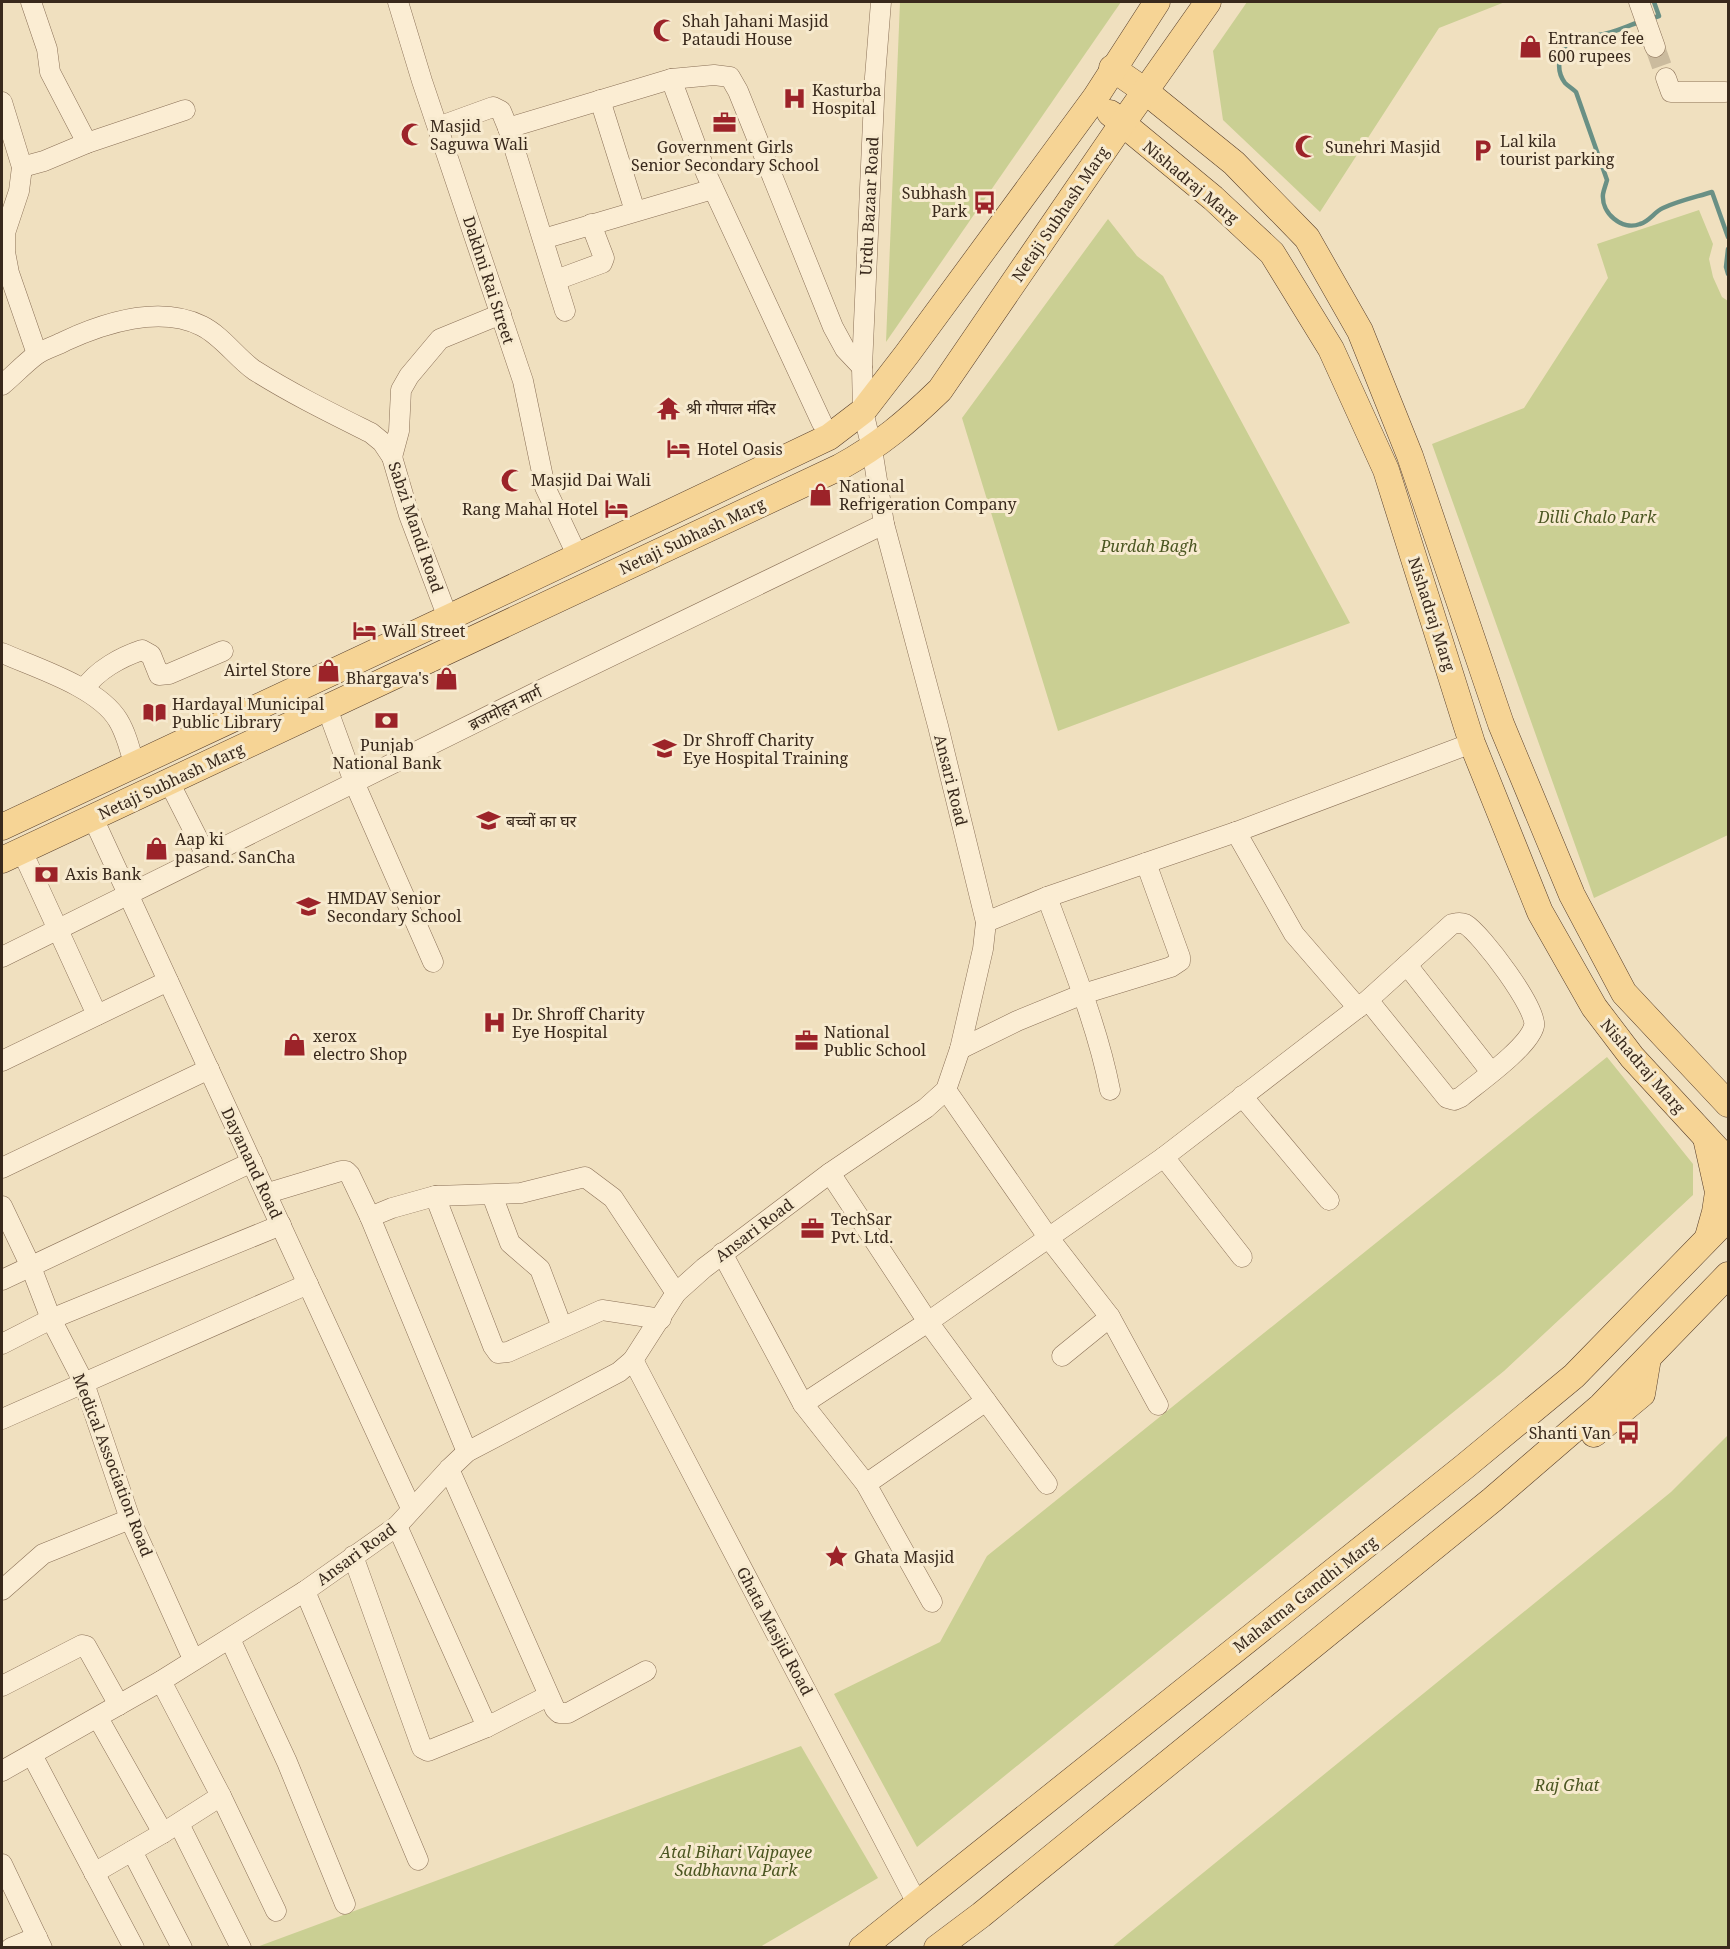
<svg xmlns="http://www.w3.org/2000/svg" width="1730" height="1949" viewBox="0 0 1730 1949" font-family="'Noto Serif','Noto Sans Devanagari',serif">
	<style>
		.green { fill: #cacf93 }
		.lines { fill: none; stroke-linecap: round; stroke-linejoin: round }
		.stream { stroke: #699085; stroke-width: 4.5 }
		.minor-tunnel { stroke: #cbbb9e; stroke-width: 20; stroke-dasharray: 20 10; stroke-linecap: butt }
		.minor-casing { stroke: #8a7057; stroke-width: 21 }
		.major-casing { stroke: #573e2b; stroke-width: 27 }
		.minor { stroke: #fbedd3; stroke-width: 20 }
		.major { stroke: #f6d495; stroke-width: 26 }
		.labels { text-anchor: middle; dominant-baseline: central; stroke-width: 6; stroke-linejoin: round; paint-order: stroke }
		.poi-label { font-size: 16px; fill: #39291c; stroke: #f7eacf; text-anchor: start }
		.street-label { font-size: 16px; fill: #39291c; stroke: #f7eacf }
		.park-label { font-size: 16px; font-style: italic; fill: #4b5621; stroke: #f7eacf }
	</style>
	<rect width="100%" height="100%" fill="#f0e0bf"/>
	<!-- green -->
	<g class="green">
		<path d="M900 2H1121L886 342Z"/>
		<path d="M1247 2H1505L1439 28 1320 212 1223 120 1213 51Z"/>
		<path d="M1699 210 1713 244 1709 259 1713 277 1722 297 1728 301V835L1594 898 1432 444 1524 408 1608 278 1597 244Z"/>
		<path d="M1108 219 1137 256 1163 276 1350 623 1058 731 962 418Z"/>
		<path d="M1607 1057 1693 1164V1195L1504 1371 917 1847 834 1694 940 1642 987 1556Z"/>
		<path d="M1728 1435V1947H1112L1671 1492Z"/>
		<path d="M801 1746 878 1878 760 1947 254 1948Z"/>
	</g>
	<g class="lines">
		<!-- stream -->
		<g class="stream">
			<path d="M1650 19 1659 16 1654 2"/>
			<path d="M1639 22C1627 26 1611 34 1598 35 1592 36 1586 33 1579 36 1561 42 1553 67 1565 83 1568 86 1573 89 1576 92L1607 180C1606 184 1604 189 1603 194 1601 213 1622 231 1640 224 1650 221 1654 212 1663 208 1678 201 1696 197 1712 192L1728 237"/>
			<path d="M1728 249 1726 267 1728 274"/>
		</g>
		<!-- minor-tunnel -->
		<path class="minor-tunnel" d="M1655 47 1666 78"/>
		<defs>
			<g id="minor">
				<path d="M31 2 47 49 50 72 87 143"/>
				<path d="M398 2 422 81 523 381 545 487 578 557"/>
				<path d="M1639 2 1655 47"/>
				<path d="M1666 78 1671 92H1725"/>
				<path d="M671 79 706 173 822 423"/>
				<path d="M600 100 635 211"/>
				<path d="M2 102 22 167 19 191 5 233V252L9 273 37 354"/>
				<path d="M438 127 493 107 501 111 508 128"/>
				<path d="M22 167 44 161 87 143 185 110"/>
				<path d="M543 239 713 189"/>
				<path d="M556 280 602 263 604 258 591 224"/>
				<path d="M565 311 508 128 671 79 714 75 730 77 738 91 833 327 845 349 862 367"/>
				<path d="M2 385C13 376 24 364 36 355 44 349 56 346 65 341 104 323 160 305 202 326 222 336 236 357 254 370 292 394 331 413 371 433L382 442 392 457 409 515 448 618"/>
				<path d="M392 457 399 431 401 390 409 376 440 339 501 314"/>
				<path d="M2 653C36 668 98 687 118 720 126 733 130 749 134 764"/>
				<path d="M84 689C97 670 121 657 142 650L151 655 159 675 169 674 223 651"/>
				<path d="M327 708 354 782 433 962"/>
				<path d="M169 782 206 855"/>
				<path d="M93 818 411 1508"/>
				<path d="M1236 832 1294 934 1358 1008"/>
				<path d="M22 851 97 1015"/>
				<path d="M1047 897C1070 960 1097 1024 1110 1090"/>
				<path d="M986 922 1047 897 1236 832 1472 743"/>
				<path d="M2 957 549 686 884 524"/>
				<path d="M1407 965 1491 1072"/>
				<path d="M960 1049 1017 1021 1083 994 1171 967 1180 961V957L1146 863"/>
				<path d="M2 1061 168 981"/>
				<path d="M946 1090 1048 1237 1110 1317 1158 1405"/>
				<path d="M1242 1096 1329 1200"/>
				<path d="M1164 1157 1242 1257"/>
				<path d="M2 1168 209 1069"/>
				<path d="M830 1173 928 1322 1047 1484"/>
				<path d="M268 1193 341 1171H346L350 1175 370 1217 467 1452"/>
				<path d="M492 1195 510 1243 540 1269 562 1327"/>
				<path d="M435 1196 493 1346 498 1353 508 1352 602 1310 661 1319"/>
				<path d="M2 1206 31 1267 51 1319 84 1383 130 1519 193 1659"/>
				<path d="M370 1217 392 1208 435 1196 521 1193 585 1177 613 1198 676 1293"/>
				<path d="M722 1253 803 1404 866 1484 932 1602"/>
				<path d="M2 1280 252 1162"/>
				<path d="M2 1344 51 1319 281 1225"/>
				<path d="M1062 1356 1110 1317"/>
				<path d="M633 1360 917 1903"/>
				<path d="M803 1404 928 1322 1164 1157 1368 1000 1452 924C1457 923 1460 922 1465 924 1481 933 1539 1011 1534 1026 1529 1047 1479 1082 1461 1097L1454 1100 1447 1098 1368 1000"/>
				<path d="M2 1419 308 1284"/>
				<path d="M449 1469 555 1709 559 1713H568L646 1671"/>
				<path d="M866 1484 986 1401"/>
				<path d="M397 1526 487 1727 548 1696"/>
				<path d="M353 1556 422 1748 428 1751 487 1727"/>
				<path d="M2 1590 43 1554 130 1519"/>
				<path d="M305 1591 418 1860"/>
				<path d="M230 1639 287 1762 345 1904"/>
				<path d="M161 1681 221 1796 276 1911"/>
				<path d="M2 1686 82 1645 86 1646 119 1705"/>
				<path d="M98 1718 163 1833"/>
				<path d="M32 1755 134 1948"/>
				<path d="M2 1771 161 1681 305 1591 397 1526 449 1469 467 1452 619 1372 633 1360 676 1293 704 1268 830 1173 926 1108 946 1090 960 1049 983 949 986 922 938 726 884 524 872 449 863 411 862 367 875 77 881 2"/>
				<path d="M179 1824 241 1948"/>
				<path d="M132 1851 182 1948"/>
				<path d="M2 1864 42 1948"/>
				<path d="M94 1873 163 1833 221 1796"/>
				<path d="M11 1948 37 1937"/>
			</g>
			<g id="major">
				<path d="M1112 68 1145 91 1234 163 1307 238 1360 331 1410 456 1501 724 1572 895 1624 993 1728 1104"/>
				<path d="M1110 113 1213 198 1272 253 1331 349 1386 470 1472 743 1540 912 1594 1007 1632 1057 1728 1161"/>
				<path d="M2 827 448 618 829 437 863 411 907 354 1095 98 1157 2"/>
				<path d="M2 860 840 467C880 445 907 422 940 390L1122 124 1208 2"/>
				<path d="M1706 1138 1718 1192 1715 1212 1708 1237"/>
				<path d="M1594 1434 1642 1394 1648 1358"/>
				<path d="M862 1948 1464 1467 1574 1376 1728 1218"/>
				<path d="M937 1948 981 1915 1492 1500 1601 1406 1728 1275"/>
			</g>
		</defs>
		<!-- minor casing -->
		<use href="#minor" class="minor-casing"/>
		<!-- major casing -->
		<use href="#major" class="major-casing"/>
		<!-- minor -->
		<use href="#minor" class="minor"/>
		<!-- major -->
		<use href="#major" class="major"/>
	</g>
	<!-- icons -->
	<defs>
		<symbol id="mosque-bare" viewBox="-9 -9 18 18"><path d="M3.5-4.9A6 6 0 1 0 3.5 4.9A5 5 0 1 1 3.5-4.9Z" fill="#9c2329" stroke="#f7eacf" stroke-width="2.5" paint-order="stroke"/></symbol>
		<symbol id="shop-bare" viewBox="-9 -9 18 18"><path d="M-5-2.5h2.3a2.7 3.5 0 0 1 5.4 0H5L5.5 6h-11ZM-1.5-2.5h3a1.5 2.3 0 0 0-3 0Z" fill="#9c2329" stroke="#f7eacf" stroke-width="2.5" paint-order="stroke"/></symbol>
		<symbol id="hospital-bare" viewBox="-9 -9 18 18"><path d="M-5-5h3v3.5h4V-5h3V5h-3V1.5h-4V5h-3Z" fill="#9c2329" stroke="#f7eacf" stroke-width="2.5" paint-order="stroke"/></symbol>
		<symbol id="office-bare" viewBox="-9 -9 18 18"><path d="M-6-3h4V-5.5h4V-3h4V5H-6ZM-1-4.5V-3h2v-1.5ZM-6 0V1H6V0Z" fill="#9c2329" stroke="#f7eacf" stroke-width="2.5" paint-order="stroke"/></symbol>
		<symbol id="parking-bare" viewBox="-9 -9 18 18"><path d="M-3.5-5.5H1a3.5 3.5 0 0 1 0 7H-1V5.5H-3.5ZM-1-3.4V-.6H.8a1.4 1.4 0 0 0 0-2.8Z" fill="#9c2329" stroke="#f7eacf" stroke-width="2.5" paint-order="stroke"/></symbol>
		<symbol id="bus-bare" viewBox="-9 -9 18 18"><path d="M-5-6H5V4H4V6H2V4H-2V6H-4V4H-5ZM-3.5-4V0h7V-4ZM-3.5 1.2v1.5H-2V1.2ZM2 1.2v1.5H3.5V1.2Z" fill="#9c2329" stroke="#f7eacf" stroke-width="2.5" paint-order="stroke"/></symbol>
		<symbol id="temple-bare" viewBox="-9 -9 18 18"><path d="M0-6L5-2H3V0L6.5 2.5H4V6H1.5V3h-3V6H-4V2.5H-6.5L-3 0V-2H-5Z" fill="#9c2329" stroke="#f7eacf" stroke-width="2.5" paint-order="stroke"/></symbol>
		<symbol id="hotel-bare" viewBox="-9 -9 18 18"><path d="M-6-4.5h1.5V1H6V5H4.5V3h-9V5H-6ZM-4 0a1.8 1.8 0 1 1 3.6 0ZM.5 0V-2.5h3Q6-2.5 6 0Z" fill="#9c2329" stroke="#f7eacf" stroke-width="2.5" paint-order="stroke"/></symbol>
		<symbol id="library-bare" viewBox="-9 -9 18 18"><path d="M-6-4Q-3-5.5-.7-3.5V5Q-3 3-6 4ZM6-4Q3-5.5 .7-3.5V5Q3 3 6 4Z" fill="#9c2329" stroke="#f7eacf" stroke-width="2.5" paint-order="stroke"/></symbol>
		<symbol id="bank-bare" viewBox="-9 -9 18 18"><path d="M-6-4H6V4H-6ZM0-2.3a2.3 2.3 0 1 0 0 4.6a2.3 2.3 0 1 0 0-4.6Z" fill="#9c2329" stroke="#f7eacf" stroke-width="2.5" paint-order="stroke"/></symbol>
		<symbol id="school-bare" viewBox="-9 -9 18 18"><path d="M0-5L7-2L0 1L-7-2ZM-4 1L0 2.5L4 1V4Q0 6-4 4Z" fill="#9c2329" stroke="#f7eacf" stroke-width="2.5" paint-order="stroke"/></symbol>
		<symbol id="sight-bare" viewBox="-9 -9 18 18"><path d="M0-6L1.8-2.2L6-1.7L2.9 1.2L3.7 5.4L0 3.3L-3.7 5.4L-2.9 1.2L-6-1.7L-1.8-2.2Z" fill="#9c2329" stroke="#f7eacf" stroke-width="2.5" paint-order="stroke"/></symbol>
	</defs>
	<g fill-rule="evenodd">
		<use href="#mosque-bare" x="648" y="14" width="33" height="33"/>
		<use href="#shop-bare" x="1514" y="30" width="33" height="33"/>
		<use href="#hospital-bare" x="778" y="82" width="33" height="33"/>
		<use href="#office-bare" x="708" y="106" width="33" height="33"/>
		<use href="#mosque-bare" x="396" y="118" width="33" height="33"/>
		<use href="#mosque-bare" x="1290" y="130" width="33" height="33"/>
		<use href="#parking-bare" x="1466" y="134" width="33" height="33"/>
		<use href="#bus-bare" x="968" y="186" width="33" height="33"/>
		<use href="#temple-bare" x="652" y="392" width="33" height="33"/>
		<use href="#hotel-bare" x="662" y="432" width="33" height="33"/>
		<use href="#mosque-bare" x="496" y="464" width="33" height="33"/>
		<use href="#shop-bare" x="804" y="478" width="33" height="33"/>
		<use href="#hotel-bare" x="600" y="492" width="33" height="33"/>
		<use href="#hotel-bare" x="348" y="614" width="33" height="33"/>
		<use href="#shop-bare" x="312" y="654" width="33" height="33"/>
		<use href="#shop-bare" x="430" y="662" width="33" height="33"/>
		<use href="#library-bare" x="138" y="696" width="33" height="33"/>
		<use href="#bank-bare" x="370" y="704" width="33" height="33"/>
		<use href="#school-bare" x="648" y="732" width="33" height="33"/>
		<use href="#school-bare" x="472" y="804" width="33" height="33"/>
		<use href="#shop-bare" x="140" y="832" width="33" height="33"/>
		<use href="#bank-bare" x="30" y="858" width="33" height="33"/>
		<use href="#school-bare" x="292" y="890" width="33" height="33"/>
		<use href="#hospital-bare" x="478" y="1006" width="33" height="33"/>
		<use href="#office-bare" x="790" y="1024" width="33" height="33"/>
		<use href="#shop-bare" x="278" y="1028" width="33" height="33"/>
		<use href="#office-bare" x="796" y="1212" width="33" height="33"/>
		<use href="#bus-bare" x="1612" y="1416" width="33" height="33"/>
		<use href="#sight-bare" x="820" y="1540" width="33" height="33"/>
	</g>
	<g class="labels">
		<!-- poi labels -->
		<g class="poi-label">
			<text x="682" y="21">Shah Jahani Masjid<tspan x="682" dy="18">Pataudi House</tspan></text>
			<text x="1548" y="38">Entrance fee<tspan x="1548" dy="18">600 rupees</tspan></text>
			<text x="812" y="90">Kasturba<tspan x="812" dy="18">Hospital</tspan></text>
			<text x="430" y="126">Masjid<tspan x="430" dy="18">Saguwa Wali</tspan></text>
			<text x="1500" y="141">Lal kila<tspan x="1500" dy="18">tourist parking</tspan></text>
			<text x="725" y="147" text-anchor="middle">Government Girls<tspan x="725" dy="18">Senior Secondary School</tspan></text>
			<text x="1325" y="147">Sunehri Masjid</text>
			<text x="967" y="193" text-anchor="end">Subhash<tspan x="967" dy="18">Park</tspan></text>
			<text x="686" y="408">श्री गोपाल मंदिर</text>
			<text x="697" y="449">Hotel Oasis</text>
			<text x="531" y="480">Masjid Dai Wali</text>
			<text x="839" y="486">National<tspan x="839" dy="18">Refrigeration Company</tspan></text>
			<text x="598" y="509" text-anchor="end">Rang Mahal Hotel</text>
			<text x="382" y="631">Wall Street</text>
			<text x="311" y="670" text-anchor="end">Airtel Store</text>
			<text x="429" y="678" text-anchor="end">Bhargava's</text>
			<text x="172" y="704">Hardayal Municipal<tspan x="172" dy="18">Public Library</tspan></text>
			<text x="683" y="740">Dr Shroff Charity<tspan x="683" dy="18">Eye Hospital Training</tspan></text>
			<text x="387" y="745" text-anchor="middle">Punjab<tspan x="387" dy="18">National Bank</tspan></text>
			<text x="506" y="821">बच्चों का घर</text>
			<text x="175" y="839">Aap ki<tspan x="175" dy="18">pasand. SanCha</tspan></text>
			<text x="65" y="874">Axis Bank</text>
			<text x="327" y="898">HMDAV Senior<tspan x="327" dy="18">Secondary School</tspan></text>
			<text x="512" y="1014">Dr. Shroff Charity<tspan x="512" dy="18">Eye Hospital</tspan></text>
			<text x="824" y="1032">National<tspan x="824" dy="18">Public School</tspan></text>
			<text x="313" y="1036">xerox<tspan x="313" dy="18">electro Shop</tspan></text>
			<text x="831" y="1219">TechSar<tspan x="831" dy="18">Pvt. Ltd.</tspan></text>
			<text x="1611" y="1433" text-anchor="end">Shanti Van</text>
			<text x="854" y="1557">Ghata Masjid</text>
		</g>
		<!-- street labels -->
		<g class="street-label">
			<text transform="translate(1191 182) rotate(40)">Nishadraj Marg</text>
			<text transform="translate(869 206) rotate(-87)">Urdu Bazaar Road</text>
			<text transform="translate(1060 214) rotate(-56)">Netaji Subhash Marg</text>
			<text transform="translate(489 280) rotate(72)">Dakhni Rai Street</text>
			<text transform="translate(416 527) rotate(71)">Sabzi Mandi Road</text>
			<text transform="translate(692 536) rotate(-25)">Netaji Subhash Marg</text>
			<text transform="translate(1432 614) rotate(72)">Nishadraj Marg</text>
			<text transform="translate(505 708) rotate(-26)">ब्रजमोहन मार्ग</text>
			<text transform="translate(951 780) rotate(76)">Ansari Road</text>
			<text transform="translate(171 781) rotate(-25)">Netaji Subhash Marg</text>
			<text transform="translate(1643 1066) rotate(49)">Nishadraj Marg</text>
			<text transform="translate(252 1163) rotate(65)">Dayanand Road</text>
			<text transform="translate(754 1230) rotate(-37)">Ansari Road</text>
			<text transform="translate(113 1465) rotate(69)">Medical Association Road</text>
			<text transform="translate(356 1554) rotate(-36)">Ansari Road</text>
			<text transform="translate(1305 1594) rotate(-38)">Mahatma Gandhi Marg</text>
			<text transform="translate(775 1631) rotate(62)">Ghata Masjid Road</text>
		</g>
		<!-- park labels -->
		<g class="park-label">
			<text x="1597" y="517">Dilli Chalo Park</text>
			<text x="1149" y="546">Purdah Bagh</text>
			<text x="1567" y="1785">Raj Ghat</text>
			<text x="736" y="1852">Atal Bihari Vajpayee<tspan x="736" dy="18">Sadbhavna Park</tspan></text>
		</g>
	</g>
	<!-- border -->
	<rect width="1730" height="1949" fill="none" stroke="#39291c" stroke-width="6"/>
</svg>
